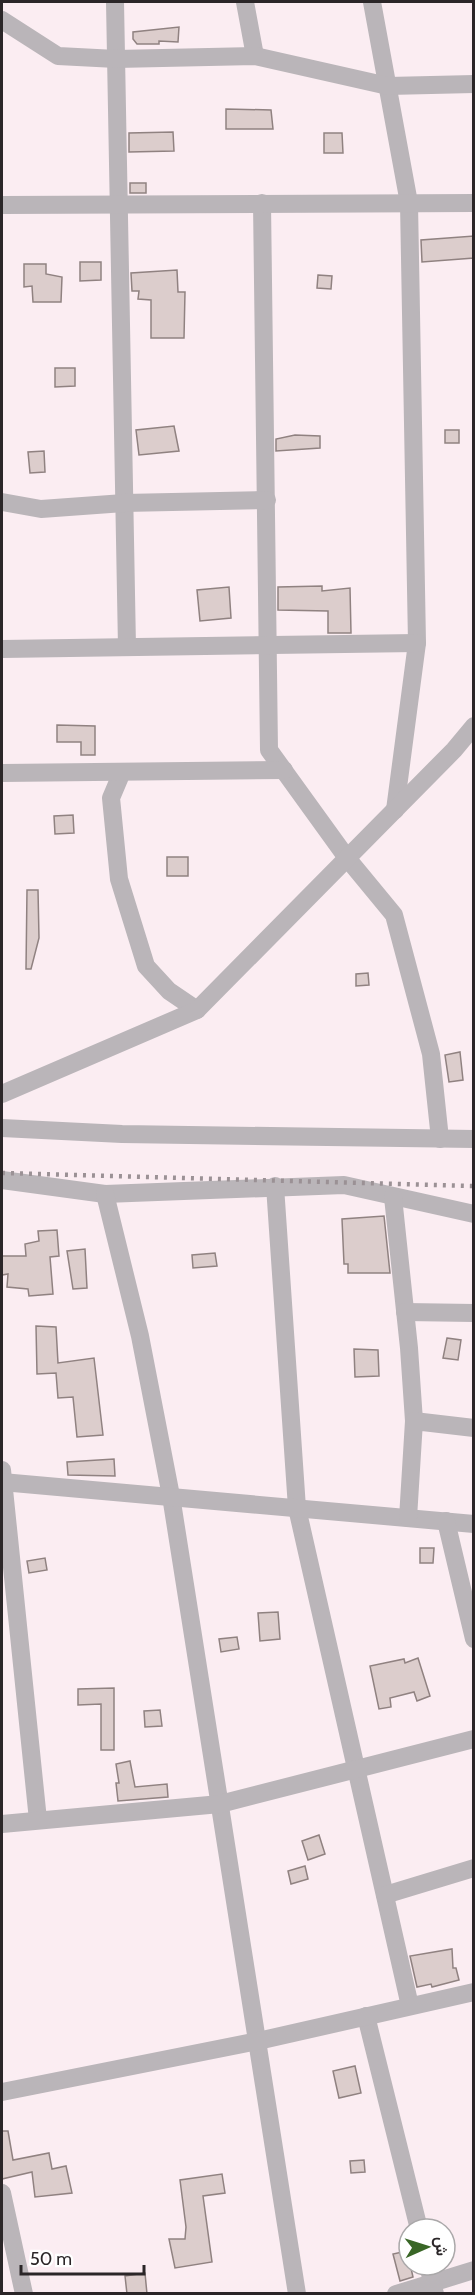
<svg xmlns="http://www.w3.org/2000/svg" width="475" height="2295" viewBox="0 0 475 2295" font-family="Cabin,Vazirmatn,sans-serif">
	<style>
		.building { fill: #dccdcc; stroke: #908281; stroke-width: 1.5 }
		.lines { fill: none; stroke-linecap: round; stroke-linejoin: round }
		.minor { stroke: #bab5b9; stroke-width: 18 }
		.rail { stroke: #9b9195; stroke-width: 4.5; stroke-dasharray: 3 6; stroke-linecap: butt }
	</style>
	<rect width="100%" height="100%" fill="#fbedf2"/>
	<!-- building -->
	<g class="building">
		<path d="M179 27 178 42 159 41V44H137L133 39V32Z"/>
		<path d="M226 109 271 110 273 129H226Z"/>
		<path d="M173 132 174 151 129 152V133Z"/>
		<path d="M324 133H342L343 153H324Z"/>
		<rect x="130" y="183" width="16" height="10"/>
		<path d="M474 236V258L422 262 421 240Z"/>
		<path d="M80 262H101V280L80 281Z"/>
		<path d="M24 264H46V274L62 277 61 302H33L32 286 24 287Z"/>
		<path d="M177 270 178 292H185L184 338H151V300L138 299 139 291H132L131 273Z"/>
		<path d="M318 275 332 276 331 289 317 288Z"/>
		<path d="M55 368H75V386L55 387Z"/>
		<path d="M174 426 179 451 139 455 136 430Z"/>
		<rect x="445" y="430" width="14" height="13"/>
		<path d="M295 435 320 436V448L276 451V439Z"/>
		<path d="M44 451 45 472 30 473 28 452Z"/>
		<path d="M322 586V591L350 588 351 633H328V611L278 610V587Z"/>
		<path d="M229 587 231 618 200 621 197 590Z"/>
		<path d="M57 725 95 726V755H81V742H57Z"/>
		<path d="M73 815 74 833 55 834 54 816Z"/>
		<rect x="167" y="857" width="21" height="19"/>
		<path d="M27 890H38L39 938 31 969H26Z"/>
		<path d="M368 973 369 985 356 986V974Z"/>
		<path d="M460 1052 463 1080 449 1082 445 1055Z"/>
		<path d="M384 1216 390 1273H348V1264H344L342 1219Z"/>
		<path d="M57 1230 59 1256 50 1257 53 1294 29 1296 28 1289 7 1287 8 1274 2 1275V1256H26L25 1244 39 1241 38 1231Z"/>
		<path d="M85 1249 87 1288 73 1289 67 1251Z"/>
		<path d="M215 1253 217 1266 193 1268 192 1255Z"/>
		<path d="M36 1326 56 1327 58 1363 94 1358 103 1435 77 1437 73 1397 58 1398 56 1373 37 1374Z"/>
		<path d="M447 1338 461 1340 458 1360 443 1358Z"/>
		<path d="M354 1349 378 1350 379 1376 355 1377Z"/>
		<path d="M114 1459 115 1476 68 1475 67 1462Z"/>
		<path d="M420 1548H434L433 1563H420Z"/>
		<path d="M45 1558 47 1570 29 1573 27 1561Z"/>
		<path d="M278 1612 280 1639 260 1641 258 1613Z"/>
		<path d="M237 1637 239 1649 221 1652 219 1639Z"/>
		<path d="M418 1658 430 1696 417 1701 414 1692 390 1698 391 1707 379 1709 370 1666 404 1659 405 1663Z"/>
		<path d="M114 1688V1750H101V1704L78 1705V1689Z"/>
		<path d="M160 1710 162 1726 145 1727 144 1711Z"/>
		<path d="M130 1761 135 1787 167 1784 168 1797 118 1801 116 1783H119L116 1764Z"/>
		<path d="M319 1835 325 1854 308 1860 302 1841Z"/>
		<path d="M305 1866 308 1879 291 1884 288 1871Z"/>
		<path d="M452 1949 453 1968H456L459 1980 432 1987 431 1984 417 1987 410 1956Z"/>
		<path d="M355 2066 361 2093 339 2098 333 2071Z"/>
		<path d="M2 2131H8L13 2160 49 2153 52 2169 66 2166 72 2193 35 2197 32 2172 2 2179Z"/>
		<path d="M364 2160 365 2172 351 2173 350 2161Z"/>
		<path d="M222 2174 225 2193 203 2196 212 2262 175 2268 169 2239H185L186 2227 180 2180Z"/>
		<path d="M407 2251 413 2277 400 2281 393 2254Z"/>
		<path d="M145 2273 147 2294H127L125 2276Z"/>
	</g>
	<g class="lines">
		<!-- minor -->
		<g class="minor">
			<path d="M115 2 127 647"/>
			<path d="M245 2 255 56"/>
			<path d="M372 2 409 203 417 643 395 810"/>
			<path d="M2 20 58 56 116 59 255 56 388 86 474 84"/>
			<path d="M262 203 269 750 347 858 394 915 431 1054 440 1139"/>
			<path d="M2 205 474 203"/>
			<path d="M2 502 41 509 124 503 267 500"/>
			<path d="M2 649 417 643"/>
			<path d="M122 772 111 798 119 879 146 966 169 991 197 1010"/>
			<path d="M2 773 284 770"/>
			<path d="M2 1094 197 1010 454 750 474 726"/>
			<path d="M2 1128 122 1134 474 1139"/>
			<path d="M2 1180 105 1194 344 1185 474 1214"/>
			<path d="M275 1186 297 1508 410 2006"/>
			<path d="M105 1194 140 1336 171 1496 297 2294"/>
			<path d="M393 1197 409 1348 414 1421"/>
			<path d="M405 1312 474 1313"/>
			<path d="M2 1470 38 1820"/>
			<path d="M2 1482 474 1524"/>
			<path d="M408 1518 414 1421 474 1428"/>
			<path d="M446 1521 474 1639"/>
			<path d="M2 1824 220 1804 474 1739"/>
			<path d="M385 1895 474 1868"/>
			<path d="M366 2016 419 2229"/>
			<path d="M2 2092 258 2041 474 1992"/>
			<path d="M2 2193 24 2294"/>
			<path d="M428 2265 435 2294"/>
			<path d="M396 2294 474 2270"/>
		</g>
		<!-- rail -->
		<path class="rail" d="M2 1173 474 1186"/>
	</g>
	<!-- border -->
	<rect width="475" height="2295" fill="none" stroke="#2b2628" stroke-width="6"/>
	<!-- north arrow -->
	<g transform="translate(427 2247) rotate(87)"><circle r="28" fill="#ffffff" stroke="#aaa8a9" stroke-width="1.5"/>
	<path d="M0-4.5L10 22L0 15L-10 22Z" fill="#396626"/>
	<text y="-9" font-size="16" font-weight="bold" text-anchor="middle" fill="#2b2628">ش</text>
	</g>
	<!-- scale -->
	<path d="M21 2265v9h123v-9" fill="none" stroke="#2b2628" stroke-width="3"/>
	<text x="30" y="2265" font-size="18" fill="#2b2628" stroke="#ffffff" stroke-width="4.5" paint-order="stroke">50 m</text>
</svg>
